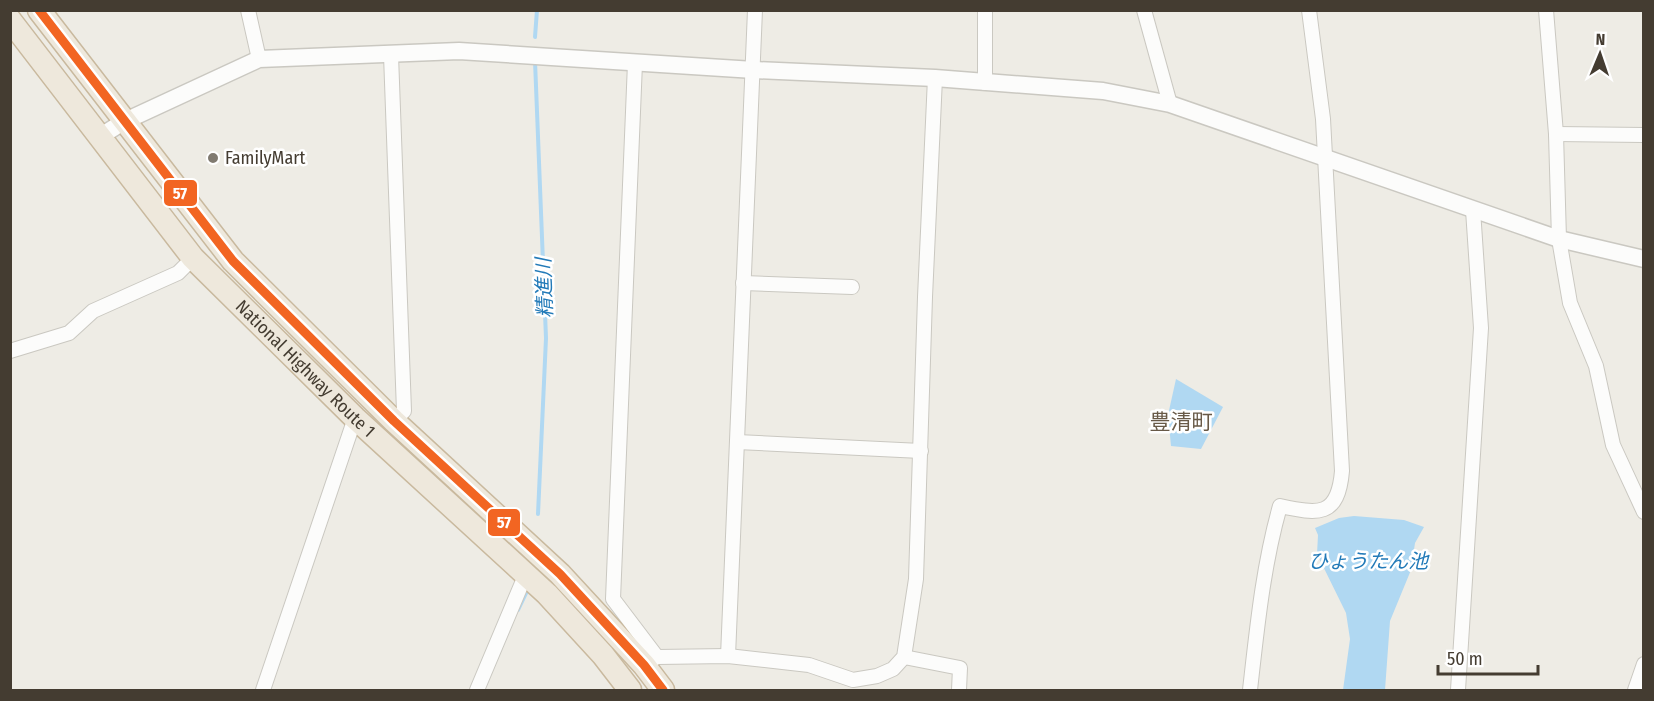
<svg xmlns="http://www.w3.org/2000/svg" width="1654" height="701" viewBox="0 0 1654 701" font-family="'Fira Sans Condensed','Noto Sans JP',sans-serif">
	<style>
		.water { fill: #b0d8f2 }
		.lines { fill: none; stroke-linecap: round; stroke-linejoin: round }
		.stream { stroke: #b0d8f2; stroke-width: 4 }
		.minor-casing { stroke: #cac8c1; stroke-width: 16 }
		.tertiary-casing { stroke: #cac8c1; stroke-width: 19 }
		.trunk-casing { stroke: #c9b99e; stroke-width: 25 }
		.minor { stroke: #fcfcfb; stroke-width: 14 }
		.tertiary { stroke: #fcfcfb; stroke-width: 16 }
		.trunk { stroke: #eee8dc; stroke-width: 22 }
		.bus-1-casing { stroke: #fff; stroke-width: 14 }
		.bus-1 { stroke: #f26522; stroke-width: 9 }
		.poi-dot { fill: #807a70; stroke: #fff; stroke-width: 2 }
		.labels { text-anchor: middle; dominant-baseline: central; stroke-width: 5; stroke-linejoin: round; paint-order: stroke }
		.poi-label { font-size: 18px; fill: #443c31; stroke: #fff; text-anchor: start }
		.street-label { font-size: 18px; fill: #443c31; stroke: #fff }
		.water-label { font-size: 20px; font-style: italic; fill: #227ab8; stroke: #fff }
		.quarter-label { font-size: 21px; fill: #685a48; stroke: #fff }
		.line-badge { stroke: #fff; stroke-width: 2 }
		.badge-label { font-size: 16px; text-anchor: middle; font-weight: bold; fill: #fff }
	</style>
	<rect width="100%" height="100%" fill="#eeece5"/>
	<!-- water -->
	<g class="water">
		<path d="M1176 379 1223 407 1201 449 1171 446 1168 415Z"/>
		<path d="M1354 516 1404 520 1424 527 1415 543 1411 570 1390 621 1385 690H1343L1350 639 1346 613 1317 554 1318 535 1315 528 1339 518Z"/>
	</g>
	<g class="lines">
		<!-- stream -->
		<g class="stream">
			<path d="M535 37 537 10"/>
			<path d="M535 61 546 338 538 514"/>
			<path d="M518 610 529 587"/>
		</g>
		<defs>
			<g id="minor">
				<path d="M248 10 259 59"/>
				<path d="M1144 10 1170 104"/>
				<path d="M1546 10 1556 134 1559 239 1570 303 1596 366 1613 445 1644 512"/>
				<path d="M391 55 404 411 394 421"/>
				<path d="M635 63 613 599 657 657"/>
				<path d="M985 83V10"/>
				<path d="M1556 134 1644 135"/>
				<path d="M743 283 852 287"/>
				<path d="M10 351 69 333 93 311 178 273 193 258"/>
				<path d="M737 442 921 451"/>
				<path d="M728 656 755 10"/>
				<path d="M904 657 960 668 959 690"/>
				<path d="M644 665 657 657 728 656 809 665 853 680 877 676 893 669 904 657 916 579 925 297 935 78"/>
				<path d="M263 690 355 418"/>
				<path d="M477 690 525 576"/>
				<path d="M1250 690C1257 628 1263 566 1280 506 1318 514 1338 518 1342 471L1323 119 1309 10"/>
				<path d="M1458 690 1481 328 1473 210"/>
				<path d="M1635 690 1644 664"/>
			</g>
			<path id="tertiary" d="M101 136 123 122 259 59 459 51 754 70 935 78 1103 91 1170 104 1559 239 1644 259"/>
			<g id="trunk">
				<path d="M39 10 233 261 394 421 560 574 644 665 663 690"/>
				<path id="s1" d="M10 20 193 258 355 418 547 594 603 655 630 690"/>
			</g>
		</defs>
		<!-- minor casing -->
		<use href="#minor" class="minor-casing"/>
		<!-- tertiary casing -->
		<use href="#tertiary" class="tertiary-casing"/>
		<!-- trunk casing -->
		<use href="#trunk" class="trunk-casing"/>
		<!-- minor -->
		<use href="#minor" class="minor"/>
		<!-- tertiary -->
		<use href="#tertiary" class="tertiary"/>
		<!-- trunk -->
		<use href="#trunk" class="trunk"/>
		<defs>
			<path id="bus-1" d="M39 10 233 261 394 421 560 574 644 665 663 690"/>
		</defs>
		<!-- bus-1 casing -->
		<use href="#bus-1" class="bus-1-casing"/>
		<!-- bus-1 -->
		<use href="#bus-1" class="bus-1"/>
	</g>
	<!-- markers -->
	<circle class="poi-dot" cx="213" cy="158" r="6"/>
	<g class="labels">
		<!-- poi labels -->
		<g class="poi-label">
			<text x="225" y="158">FamilyMart</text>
		</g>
		<!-- street labels -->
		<g class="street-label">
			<text stroke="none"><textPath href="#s1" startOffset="458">National Highway Route 1</textPath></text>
		</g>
		<!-- water labels -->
		<g class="water-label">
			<text transform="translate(544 288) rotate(-92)">精進川</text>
			<text x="1368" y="561">ひょうたん池</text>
		</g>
		<!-- quarter labels -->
		<g class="quarter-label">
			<text x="1181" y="422">豊清町</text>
		</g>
	</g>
	<g class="line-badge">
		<rect x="163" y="179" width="35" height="28" rx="6" fill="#f26522"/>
		<rect x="487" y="508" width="34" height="29" rx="6" fill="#f26522"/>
	</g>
	<g class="badge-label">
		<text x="180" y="199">57</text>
		<text x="504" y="528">57</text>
	</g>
	<!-- border -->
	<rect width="1654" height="701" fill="none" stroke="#443c31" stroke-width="24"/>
	<!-- north arrow -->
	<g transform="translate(1600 54) rotate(2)" stroke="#ffffff" stroke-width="4.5" paint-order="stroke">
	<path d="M0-4.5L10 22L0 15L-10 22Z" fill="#443c31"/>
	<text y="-9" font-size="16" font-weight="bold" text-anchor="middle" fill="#443c31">N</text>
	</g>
	<!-- scale -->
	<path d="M1438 665v9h100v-9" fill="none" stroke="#443c31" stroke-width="3"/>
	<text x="1447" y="665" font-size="18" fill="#443c31" stroke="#ffffff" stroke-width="4.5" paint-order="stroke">50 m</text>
</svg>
